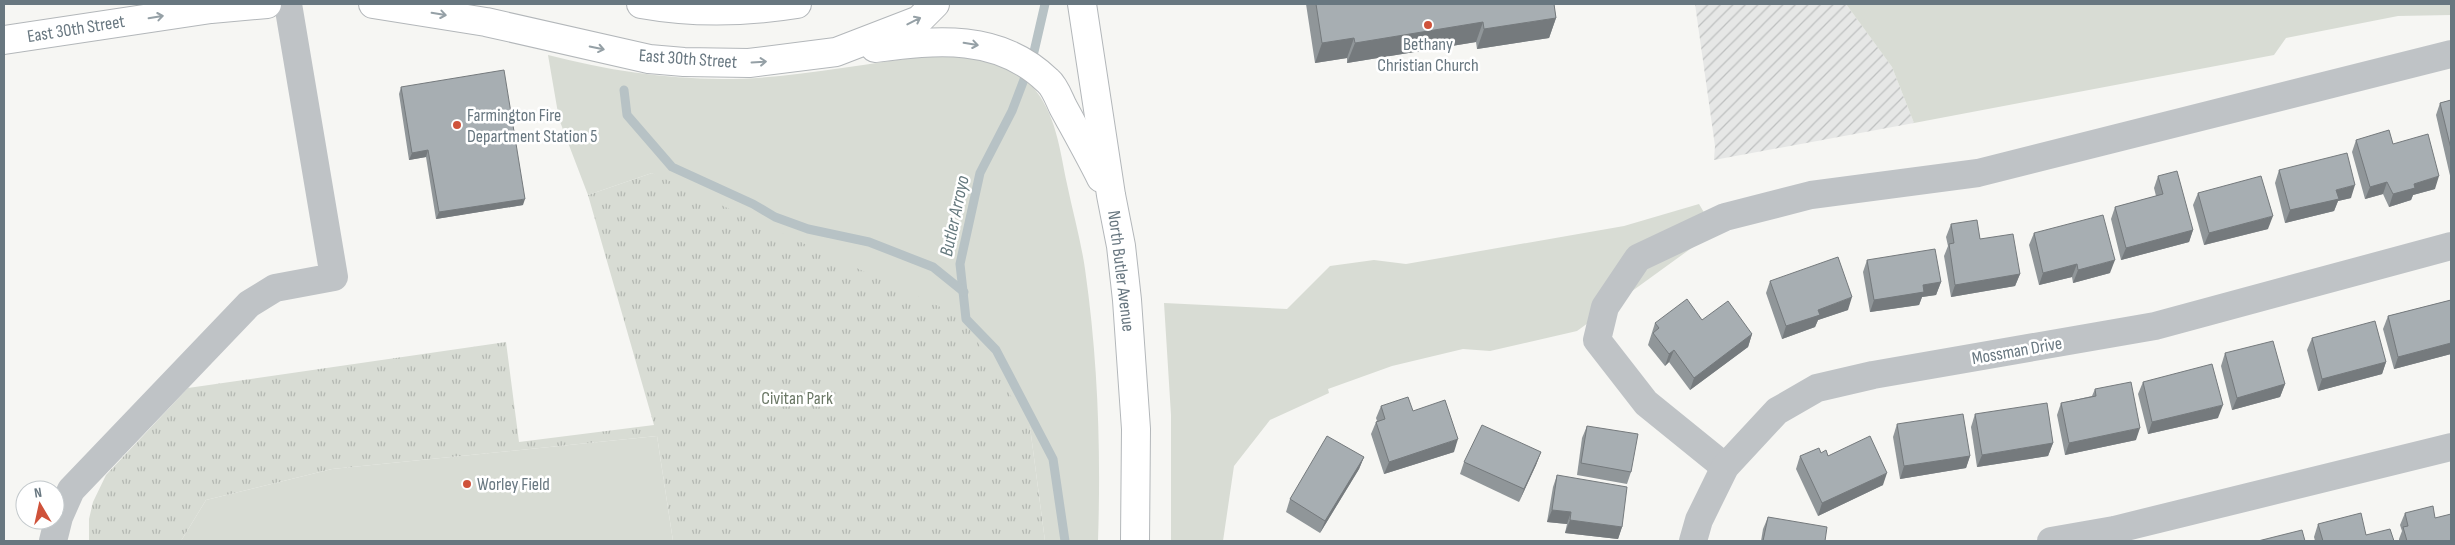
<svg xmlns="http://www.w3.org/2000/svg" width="2455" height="545" viewBox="0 0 2455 545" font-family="'Sofia Sans Condensed',sans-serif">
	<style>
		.industrial { fill: url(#industrial-furrows) }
		.grass { fill: #d8dcd4 }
		.park { fill: url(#park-tufts) }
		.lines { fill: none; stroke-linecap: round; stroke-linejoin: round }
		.stream { stroke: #b7c2c5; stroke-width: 9 }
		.major-casing { stroke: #b3b7ba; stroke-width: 30 }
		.minor { stroke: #bfc3c6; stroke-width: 28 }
		.major { stroke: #fff; stroke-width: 28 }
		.wall { fill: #909699 }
		.shaded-wall { fill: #757a7d }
		.building { fill: #a7aeb2; stroke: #757a7d }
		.oneway { stroke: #95a0a6 }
		.poi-dot { fill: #cf523a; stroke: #fff; stroke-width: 2 }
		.labels { text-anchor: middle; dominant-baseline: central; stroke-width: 5; stroke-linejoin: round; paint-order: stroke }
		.street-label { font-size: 18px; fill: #687780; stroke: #fff }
		.poi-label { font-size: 18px; fill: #687780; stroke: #fff; text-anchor: start }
		.park-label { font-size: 18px; fill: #6b7866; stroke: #fff }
		.water-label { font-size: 19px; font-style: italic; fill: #64787d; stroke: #fff }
	</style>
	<defs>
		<pattern id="industrial-furrows" width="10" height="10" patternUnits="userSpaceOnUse" patternTransform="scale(1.25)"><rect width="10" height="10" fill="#e6e7e6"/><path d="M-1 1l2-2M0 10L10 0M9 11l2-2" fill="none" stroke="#bec0c0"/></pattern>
		<pattern id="park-tufts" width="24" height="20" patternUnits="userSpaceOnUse" patternTransform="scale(1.25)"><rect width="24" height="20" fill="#d8dcd4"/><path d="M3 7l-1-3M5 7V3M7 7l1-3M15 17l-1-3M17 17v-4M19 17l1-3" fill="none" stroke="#b3b7b1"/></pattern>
	</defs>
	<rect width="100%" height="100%" fill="#f6f6f3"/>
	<!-- industrial -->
	<path class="industrial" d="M1695 4H1846L1892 67 1914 123 1714 160 1715 146Z"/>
	<!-- grass -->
	<g class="grass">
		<path d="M1846 4H2451V15L2398 16 2286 38 2274 55 1914 123 1892 67Z"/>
		<path d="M949 54C980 59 1010 62 1032 86 1056 113 1060 150 1067 184 1073 213 1081 241 1085 269 1098 360 1101 450 1098 541H1045L1030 427 652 173 588 195 559 119 548 55C625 75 701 84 780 76 837 70 893 59 949 54Z"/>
		<path d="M1699 204 1715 231 1577 331 1490 351 1463 349 1392 366 1328 389 1329 393 1270 420 1234 466 1223 541H1171V415L1164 303 1287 309 1330 266 1374 260 1406 264 1624 226Z"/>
		<path d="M657 436 673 541H181L206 500 332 469Z"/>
	</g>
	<!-- park -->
	<path class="park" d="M652 173 962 317 1030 427 1045 541H673L657 436 332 469 206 500 181 541H89V519L93 502 106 475 188 388 506 342 519 442 654 425 588 195Z"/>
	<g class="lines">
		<!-- stream -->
		<g class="stream">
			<path d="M1045 4 1033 56 1012 111 980 173 960 264 966 319 996 350 1053 459 1065 541"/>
			<path d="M624 90 627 115 672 167 753 204 775 217 808 229 869 242 933 267 964 292"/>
		</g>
		<defs>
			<g id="major">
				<path d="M373 4 486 22 649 59 684 62 749 63 836 52 919 20 935 4"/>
				<path d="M641 4C691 13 747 12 797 4"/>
				<path d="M1082 4 1111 195 1121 246 1127 300 1136 429 1135 541"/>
				<path d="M4 40 211 9 267 4"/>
				<path d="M875 48C936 40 999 33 1048 81 1055 87 1059 99 1063 107 1076 131 1089 154 1101 178"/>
			</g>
		</defs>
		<!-- major casing -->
		<use href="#major" class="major-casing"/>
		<!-- minor -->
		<g class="minor">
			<path d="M1725 467 1646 403 1597 340 1605 307 1638 258 1725 217 1811 195 1978 173 2451 54"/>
			<path d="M53 541 59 517 71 490 249 304 275 288 334 277 288 4"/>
			<path d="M1693 541 1699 520 1725 467 1777 411 1817 388 1873 375 2155 326 2451 246"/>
			<path d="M2051 541 2114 530 2451 447"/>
		</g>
		<!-- major -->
		<use href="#major" class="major"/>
	</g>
	<!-- wall -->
	<g class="wall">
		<path d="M1306 4H1554L1556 18 1549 38 1477 49 1476 42 1347 63V58L1315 63Z"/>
		<path d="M401 87 523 205 436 219 426 157 409 160 399 94Z"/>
		<path d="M2451 100V180L2436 115 2440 103Z"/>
		<path d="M2356 140 2393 144 2435 189 2413 195 2411 200 2389 207 2383 194 2365 199 2352 152Z"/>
		<path d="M2279 170 2351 198 2338 201 2334 211 2285 223 2275 183Z"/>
		<path d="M2158 176 2193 230 2189 242 2121 260 2111 219 2115 207 2156 196 2154 188Z"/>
		<path d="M2198 193 2268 229 2204 245 2193 205Z"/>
		<path d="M1951 224 1980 239 2020 274 2015 286 1951 297 1944 256 1948 246 1946 237Z"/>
		<path d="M2034 233 2110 273 2073 283 2072 277 2039 285 2029 245Z"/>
		<path d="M1867 260 1941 282 1936 295 1922 297 1919 305 1870 312 1863 272Z"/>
		<path d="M1770 281 1848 310 1818 320 1815 327 1782 339 1766 293Z"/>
		<path d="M2451 300V354L2394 369 2383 329 2388 316Z"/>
		<path d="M1702 320 1752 334 1748 347 1690 390 1669 362 1665 366 1648 345 1655 323Z"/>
		<path d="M2312 338 2386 362 2382 374 2318 391 2307 350Z"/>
		<path d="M2225 353 2285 384 2280 397 2232 410 2221 366Z"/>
		<path d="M2143 382 2218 418 2148 434 2138 394Z"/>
		<path d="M2095 389 2136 440 2065 455 2057 415 2061 403 2092 396Z"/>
		<path d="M1381 406 1413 411 1454 452 1384 474 1371 434 1376 422 1377 421 1376 418Z"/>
		<path d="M1975 414 2053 443 2048 456 1977 467 1971 427Z"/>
		<path d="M1897 424 1970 456 1966 468 1900 479 1893 437Z"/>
		<path d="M1587 426 1631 472 1627 484 1577 475 1582 438Z"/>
		<path d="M1541 452 1536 465 1519 502 1460 474 1464 462Z"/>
		<path d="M1821 453 1828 456 1883 485 1818 516 1796 469 1800 456Z"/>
		<path d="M1364 457 1359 469 1320 533 1286 512 1290 499Z"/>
		<path d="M1557 475 1622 527 1618 539 1565 533 1567 524 1547 522 1553 487Z"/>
		<path d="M2405 513 2435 518 2451 541H2399V539L2402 531 2400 525Z"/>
		<path d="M1768 517 1825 541H1761L1763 529Z"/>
		<path d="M2318 524 2366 535 2394 541H2315L2314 537Z"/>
	</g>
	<!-- shaded-wall -->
	<g class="shaded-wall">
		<path d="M1556 18 1549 38 1477 49 1484 29Z"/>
		<path d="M1483 22 1476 42 1347 63 1355 43Z"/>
		<path d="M1354 38 1347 58 1315 63 1322 43Z"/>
		<path d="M428 150 426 157 409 160 412 153Z"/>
		<path d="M2439 176 2435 189 2413 195 2411 200 2389 207 2393 194 2414 184Z"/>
		<path d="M2387 182 2383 194 2365 199 2370 187Z"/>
		<path d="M2355 185 2351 198 2338 201 2334 211 2285 223 2290 210 2336 190Z"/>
		<path d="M525 199 523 205 436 219 439 212Z"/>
		<path d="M2273 216 2268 229 2204 245 2209 233Z"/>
		<path d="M2193 230 2189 242 2121 260 2126 248Z"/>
		<path d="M2115 260 2110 273 2073 283 2078 270Z"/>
		<path d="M2077 264 2072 277 2039 285 2043 273Z"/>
		<path d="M2020 274 2015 286 1951 297 1955 285Z"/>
		<path d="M1941 282 1936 295 1922 297 1919 305 1870 312 1874 300 1923 285Z"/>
		<path d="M1852 297 1848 310 1818 320 1815 327 1782 339 1786 326 1818 310Z"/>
		<path d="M1752 334 1748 347 1690 390 1694 378Z"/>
		<path d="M2451 343V354L2394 369 2398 357Z"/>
		<path d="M1674 350 1669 362 1665 366 1669 354Z"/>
		<path d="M2386 362 2382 374 2318 391 2322 379Z"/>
		<path d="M2285 384 2280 397 2232 410 2237 398Z"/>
		<path d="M2223 405 2218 418 2148 434 2152 422Z"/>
		<path d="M2140 428 2136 440 2065 455 2069 443Z"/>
		<path d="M1458 439 1454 452 1384 474 1389 462Z"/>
		<path d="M2053 443 2048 456 1977 467 1982 455Z"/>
		<path d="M1541 452 1536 465 1519 502 1524 489Z"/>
		<path d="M1970 456 1966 468 1900 479 1904 466Z"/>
		<path d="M1364 457 1359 469 1320 533 1325 521Z"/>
		<path d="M1887 473 1883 485 1818 516 1822 503Z"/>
		<path d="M1552 510 1571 512 1567 524 1547 522Z"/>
		<path d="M1570 520 1622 527 1618 539 1565 533Z"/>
	</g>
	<!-- building -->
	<g class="building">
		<path d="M1316 4H1554L1556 18 1484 29 1483 22 1355 43 1354 38 1322 43Z"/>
		<path d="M504 70 525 199 439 212 428 150 412 153 401 87Z"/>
		<path d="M2451 100V149L2440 103Z"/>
		<path d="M2389 130 2393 144 2428 134 2439 176 2414 184 2415 188 2393 194 2387 182 2370 187 2356 140Z"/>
		<path d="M2347 153 2355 185 2336 190 2339 199 2290 210 2279 170Z"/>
		<path d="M2177 171 2193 230 2126 248 2115 207 2163 194 2158 176Z"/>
		<path d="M2261 176 2273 216 2209 233 2198 193Z"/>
		<path d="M2103 215 2115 260 2078 270 2077 264 2043 273 2034 233Z"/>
		<path d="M1977 220 1980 239 2013 234 2020 274 1955 285 1949 244 1954 243 1951 224Z"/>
		<path d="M1935 249 1941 282 1923 285 1924 292 1874 300 1867 260Z"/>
		<path d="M1838 257 1852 297 1818 310 1820 315 1786 326 1770 281Z"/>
		<path d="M1687 299 1702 320 1728 301 1752 334 1694 378 1674 350 1669 354 1653 333 1659 328 1655 323Z"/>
		<path d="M2451 300V343L2398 357 2388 316Z"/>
		<path d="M2375 321 2386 362 2322 379 2312 338Z"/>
		<path d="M2273 341 2285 384 2237 398 2225 353Z"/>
		<path d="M2212 364 2223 405 2152 422 2143 382Z"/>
		<path d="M2131 382 2140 428 2069 443 2061 403 2096 396 2095 389Z"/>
		<path d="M1408 397 1413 411 1445 400 1458 439 1389 462 1376 422 1385 419 1381 406Z"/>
		<path d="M2047 403 2053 443 1982 455 1975 414Z"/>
		<path d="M1963 414 1970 456 1904 466 1897 424Z"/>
		<path d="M1482 425 1541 452 1524 489 1464 462Z"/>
		<path d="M1587 426 1638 434 1631 472 1581 463Z"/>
		<path d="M1327 436 1364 457 1325 521 1290 499Z"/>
		<path d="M1870 436 1887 473 1822 503 1800 456 1819 448 1821 453 1826 450 1828 456Z"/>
		<path d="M1557 475 1627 487 1622 527 1570 520 1571 512 1552 510Z"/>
		<path d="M2433 506 2435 518 2451 514V541H2407L2403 527 2408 526 2405 513Z"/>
		<path d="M2361 513 2366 535 2390 529 2394 541H2323L2318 524Z"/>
		<path d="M1768 517 1827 527 1825 541H1763Z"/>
		<path d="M2302 530 2305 541H2258Z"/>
	</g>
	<!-- one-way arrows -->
	<defs><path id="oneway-shaft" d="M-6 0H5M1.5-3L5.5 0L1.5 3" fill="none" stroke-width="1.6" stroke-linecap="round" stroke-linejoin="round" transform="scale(1.25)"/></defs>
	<g class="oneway">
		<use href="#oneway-shaft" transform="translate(439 14) rotate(9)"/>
		<use href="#oneway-shaft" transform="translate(156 17) rotate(-9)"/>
		<use href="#oneway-shaft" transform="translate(914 21) rotate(-27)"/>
		<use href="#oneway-shaft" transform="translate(971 44) rotate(9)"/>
		<use href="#oneway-shaft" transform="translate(597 48) rotate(12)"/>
		<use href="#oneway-shaft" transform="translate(759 62) rotate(-4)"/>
	</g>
	<!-- markers -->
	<g class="poi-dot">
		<circle cx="1428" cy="25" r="5"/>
		<circle cx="457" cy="125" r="5"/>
		<circle cx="467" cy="484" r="5"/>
	</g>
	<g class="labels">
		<!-- street labels -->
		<g class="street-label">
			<text transform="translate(76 29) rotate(-9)">East 30th Street</text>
			<text transform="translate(688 59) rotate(4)">East 30th Street</text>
			<text transform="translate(1121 271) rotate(83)">North Butler Avenue</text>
			<text transform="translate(2017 351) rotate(-10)">Mossman Drive</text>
		</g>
		<!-- poi labels -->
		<g class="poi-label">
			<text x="1428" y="44" text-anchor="middle">Bethany<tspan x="1428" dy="21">Christian Church</tspan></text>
			<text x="467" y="115">Farmington Fire<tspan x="467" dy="21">Department Station 5</tspan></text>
			<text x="477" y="484">Worley Field</text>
		</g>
		<!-- park labels -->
		<g class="park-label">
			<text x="797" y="398">Civitan Park</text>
		</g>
		<!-- water labels -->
		<g class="water-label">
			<text transform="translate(955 216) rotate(-78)">Butler Arroyo</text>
		</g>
	</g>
	<!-- border -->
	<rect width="2455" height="545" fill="none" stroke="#687780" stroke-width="10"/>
	<!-- north arrow -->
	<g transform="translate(40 505) rotate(351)"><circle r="24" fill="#ffffff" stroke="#c3c9cc"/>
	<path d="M0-4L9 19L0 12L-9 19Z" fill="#cf523a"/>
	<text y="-8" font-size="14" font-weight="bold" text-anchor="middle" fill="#687780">N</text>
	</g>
</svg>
